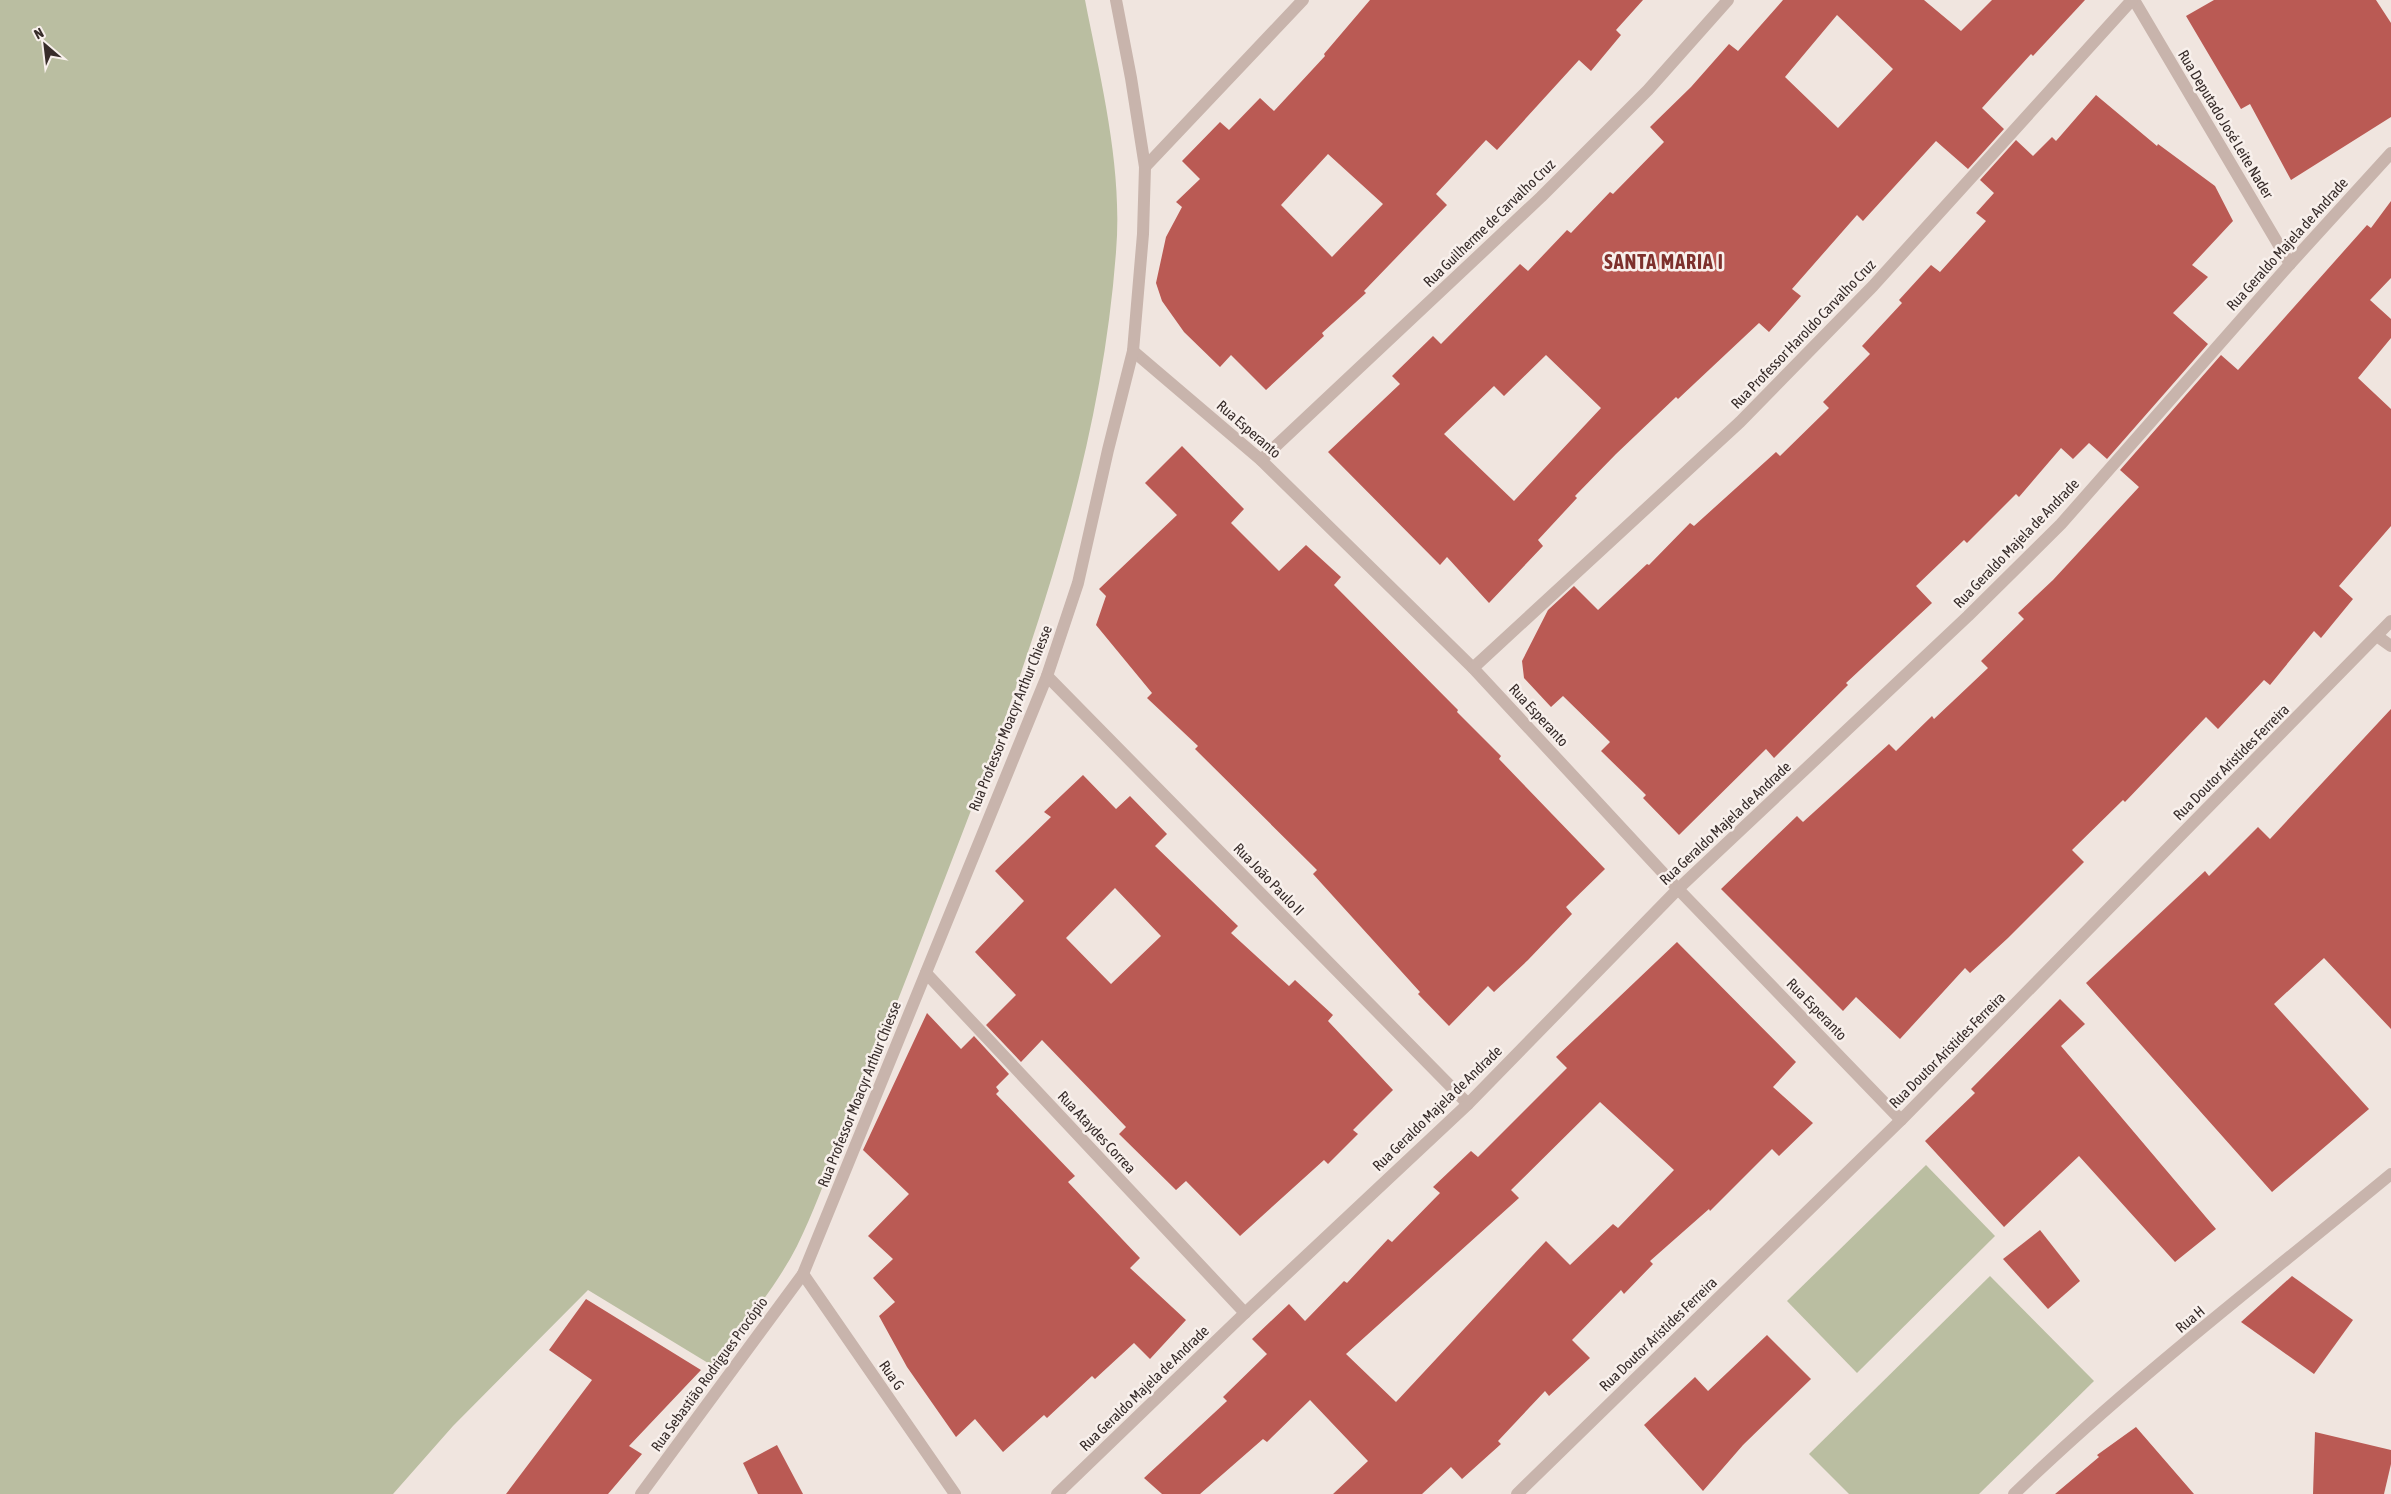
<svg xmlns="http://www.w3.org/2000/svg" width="2391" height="1494" viewBox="0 0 2391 1494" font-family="'Asap Condensed',sans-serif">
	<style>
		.green { fill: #babea1 }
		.building { fill: #ba5a54; fill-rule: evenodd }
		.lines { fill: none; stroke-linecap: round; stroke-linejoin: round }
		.street { stroke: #c8b4ac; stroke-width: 12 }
		.labels { text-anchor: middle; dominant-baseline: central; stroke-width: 5; stroke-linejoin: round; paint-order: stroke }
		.street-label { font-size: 15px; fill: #372c2a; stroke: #f8f0ec }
		.district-label { font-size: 20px; font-weight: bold; letter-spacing: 1px; fill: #7d302c; stroke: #f8f0ec }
	</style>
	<rect width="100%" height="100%" fill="#f0e5df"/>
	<!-- green -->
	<g class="green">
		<path d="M0 0H1085C1101 82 1123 168 1116 252 1099 480 1015 698 933 909 903 988 872 1067 839 1146 825 1179 813 1214 797 1246 775 1289 742 1327 713 1366L588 1290 453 1426 393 1494H0Z"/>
		<path d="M1926 1165 1995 1236 1857 1373 1787 1301Z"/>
		<path d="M1990 1276 2094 1381 1979 1494H1849L1809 1454Z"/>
	</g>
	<!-- building -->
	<g class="building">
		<path d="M1370 0H1643L1616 30 1621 35 1591 71 1579 60 1497 150 1486 140 1436 194 1447 205 1364 291 1366 293 1322 333 1324 336 1266 390 1231 355 1220 367 1184 332 1162 301 1156 283 1166 237 1182 207 1176 202 1200 179 1182 161 1220 122 1229 130 1260 98 1274 111 1325 56 1324 54ZM1328 154 1383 204 1332 257 1281 205Z"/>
		<path d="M1783 0H1924L1961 31 1992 0H2085L2033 56 2031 54 1982 108 2004 129 1968 169 1936 141 1863 221 1857 215 1792 289 1801 296 1769 332 1759 323 1678 399 1676 397 1616 454 1575 496 1577 498 1538 540 1543 546 1489 603 1447 557 1440 565 1328 452 1400 384 1392 376 1433 336 1441 344 1520 264 1528 271 1567 230 1571 233 1610 192 1613 194 1664 142 1650 127 1691 87 1729 44 1738 51ZM1837 15 1893 69 1838 128 1785 77ZM1546 355 1601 408 1514 501 1444 434 1494 386 1504 396Z"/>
		<path d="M2214 0H2376L2391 23V117L2291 180 2250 104 2241 109 2186 16Z"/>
		<path d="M2096 95 2157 146 2158 144 2215 186 2233 221 2192 265 2208 277 2173 313 2208 344 2107 459 2089 443 2073 459 2061 448 2019 497 2016 494 1967 543 1964 540 1916 586 1932 603 1846 683 1848 685 1774 758 1766 749 1679 835 1643 798 1646 795 1601 751 1610 742 1563 696 1551 707 1524 678 1522 661 1548 610 1574 586 1598 610 1647 564 1649 565 1690 523 1694 526 1776 452 1780 456 1829 408 1823 402 1870 354 1862 346 1902 303 1899 300 1931 265 1940 272 1986 221 1976 213 1994 193 1980 180 2016 140 2033 156 2052 137 2056 141Z"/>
		<path d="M2391 201V278L2370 300 2391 319V338L2358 378 2391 409V526L2339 586 2353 599 2321 638 2314 631 2270 685 2264 680 2218 729 2206 717 2125 802 2123 800 2072 850 2084 862 2008 938 1970 973 1965 968 1900 1039 1856 997 1843 1011 1721 889 1797 816 1803 822 1889 744 1896 751 1932 716 1934 719 1988 668 1981 661 2024 619 2018 613 2053 580 2139 487 2120 470 2221 355 2238 370 2367 225 2371 228Z"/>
		<path d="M1182 446 1244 509 1231 523 1279 571 1306 545 1341 577 1334 585 1458 710 1457 712 1501 756 1499 759 1605 869 1566 907 1572 914 1528 960 1494 992 1488 986 1449 1026 1418 994 1420 992 1313 874 1317 870 1195 749 1198 746 1147 698 1152 693 1096 625 1106 596 1099 589 1177 515 1145 483Z"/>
		<path d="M2391 709V1029L2324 958 2274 1004 2369 1109 2272 1192 2086 983 2205 871 2209 876 2258 827 2270 839Z"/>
		<path d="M1083 775 1116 809 1130 796 1167 834 1155 846 1238 926 1231 933 1289 986 1295 980 1333 1015 1328 1021 1393 1090 1353 1130 1358 1134 1328 1164 1324 1160 1240 1236 1186 1181 1176 1190 1119 1134 1126 1127 1042 1040 1021 1062 986 1025 1016 995 975 952 1024 901 995 871 1051 817 1044 812ZM1115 888 1161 936 1111 984 1066 938Z"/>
		<path d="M1677 942 1796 1062 1773 1087 1813 1123 1779 1156 1772 1149 1710 1211 1709 1209 1650 1261 1653 1264 1624 1294 1621 1290 1572 1340 1590 1358 1549 1396 1545 1391 1498 1441 1501 1444 1462 1479 1451 1467 1422 1494H1333L1368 1461 1310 1400 1267 1442 1263 1439 1200 1494H1162L1144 1478 1227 1401 1223 1397 1267 1354 1252 1339 1289 1304 1305 1321 1344 1281 1347 1283 1388 1239 1392 1242 1440 1193 1433 1187 1471 1151 1478 1157 1567 1068 1556 1057ZM1600 1102 1674 1170 1618 1228 1613 1224 1570 1265 1546 1241 1396 1402 1346 1354 1519 1198 1511 1190Z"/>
		<path d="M2060 999 2085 1024 2061 1046 2216 1229 2175 1262 2079 1156 2004 1227 1925 1141 1975 1093 1971 1089Z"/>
		<path d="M927 1013 961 1049 974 1036 1009 1074 996 1087 999 1091 996 1094 1075 1176 1068 1182 1140 1258 1130 1268 1186 1320 1150 1359 1134 1343 1095 1379 1092 1376 1047 1418 1044 1415 1003 1452 975 1419 956 1437 907 1367 879 1316 895 1302 873 1278 893 1259 868 1236 909 1194 863 1150Z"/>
		<path d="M2040 1230 2080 1281 2048 1309 2003 1259Z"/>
		<path d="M2292 1276 2353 1320 2314 1374 2241 1322Z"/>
		<path d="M586 1299 701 1370 629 1446 642 1454 608 1494H506L592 1380 549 1350Z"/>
		<path d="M1767 1335 1811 1379 1743 1445 1703 1491 1644 1425 1695 1377 1708 1391Z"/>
		<path d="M2136 1427 2194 1494H2055L2099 1457 2097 1455Z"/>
		<path d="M2315 1432 2391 1450V1464L2384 1494H2313Z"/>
		<path d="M777 1445 803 1494H758L743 1463Z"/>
	</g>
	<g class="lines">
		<!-- street -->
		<g class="street">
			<path d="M2134 0 2290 264"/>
			<path d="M1145 167 1303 0"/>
			<path d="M1133 351 1261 460 1473 668 1678 889 1901 1120"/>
			<path d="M1261 460 1541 197 1648 90 1728 0"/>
			<path d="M2377 636 2391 646"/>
			<path d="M1473 668 1740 422 1873 286 2132 0"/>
			<path d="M1047 676 1468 1104"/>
			<path d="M926 973 1245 1313"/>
			<path d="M803 1274 955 1494"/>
			<path d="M641 1494 803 1274 1047 676 1078 583 1108 450 1133 351 1143 234 1145 167 1131 78 1116 0"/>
			<path d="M1057 1494 1245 1313 1468 1104 1678 889 1968 616 2061 524 2290 264 2391 153"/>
			<path d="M1517 1494 1901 1120 2391 621"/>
			<path d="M2014 1494C2132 1380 2264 1279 2391 1174"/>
		</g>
	</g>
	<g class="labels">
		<!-- street labels -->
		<g class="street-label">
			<text transform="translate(2226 124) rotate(59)">Rua Deputado José Leite Nader</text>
			<text transform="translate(1489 223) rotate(-44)">Rua Guilherme de Carvalho Cruz</text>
			<text transform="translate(2287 244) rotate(-48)">Rua Geraldo Majela de Andrade</text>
			<text transform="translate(1803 334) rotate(-46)">Rua Professor Haroldo Carvalho Cruz</text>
			<text transform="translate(1249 429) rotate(41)">Rua Esperanto</text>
			<text transform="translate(2016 543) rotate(-46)">Rua Geraldo Majela de Andrade</text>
			<text transform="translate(1539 715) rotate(47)">Rua Esperanto</text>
			<text transform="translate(1010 718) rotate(-68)">Rua Professor Moacyr Arthur Chiesse</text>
			<text transform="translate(2231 762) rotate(-45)">Rua Doutor Aristides Ferreira</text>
			<text transform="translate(1725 823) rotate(-43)">Rua Geraldo Majela de Andrade</text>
			<text transform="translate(1269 879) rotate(46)">Rua João Paulo II</text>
			<text transform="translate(1817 1009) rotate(46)">Rua Esperanto</text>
			<text transform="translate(1947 1050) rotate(-45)">Rua Doutor Aristides Ferreira</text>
			<text transform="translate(859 1094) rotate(-68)">Rua Professor Moacyr Arthur Chiesse</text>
			<text transform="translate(1437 1108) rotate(-44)">Rua Geraldo Majela de Andrade</text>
			<text transform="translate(1097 1132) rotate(47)">Rua Ataydes Correa</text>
			<text transform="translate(2190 1319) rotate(-40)">Rua H</text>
			<text transform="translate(1658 1334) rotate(-44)">Rua Doutor Aristides Ferreira</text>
			<text transform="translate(709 1374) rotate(-54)">Rua Sebastião Rodrigues Procópio</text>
			<text transform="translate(892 1375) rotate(55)">Rua G</text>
			<text transform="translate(1144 1388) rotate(-44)">Rua Geraldo Majela de Andrade</text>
		</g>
		<!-- district labels -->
		<g class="district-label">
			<text x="1664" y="261">SANTA MARIA I</text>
		</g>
	</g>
	<!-- north arrow -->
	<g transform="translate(45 45) rotate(332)" stroke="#f8f0ec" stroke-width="4" paint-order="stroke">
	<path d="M0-4L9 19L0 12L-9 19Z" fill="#372c2a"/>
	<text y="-8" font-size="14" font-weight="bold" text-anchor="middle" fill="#372c2a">N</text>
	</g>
</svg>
